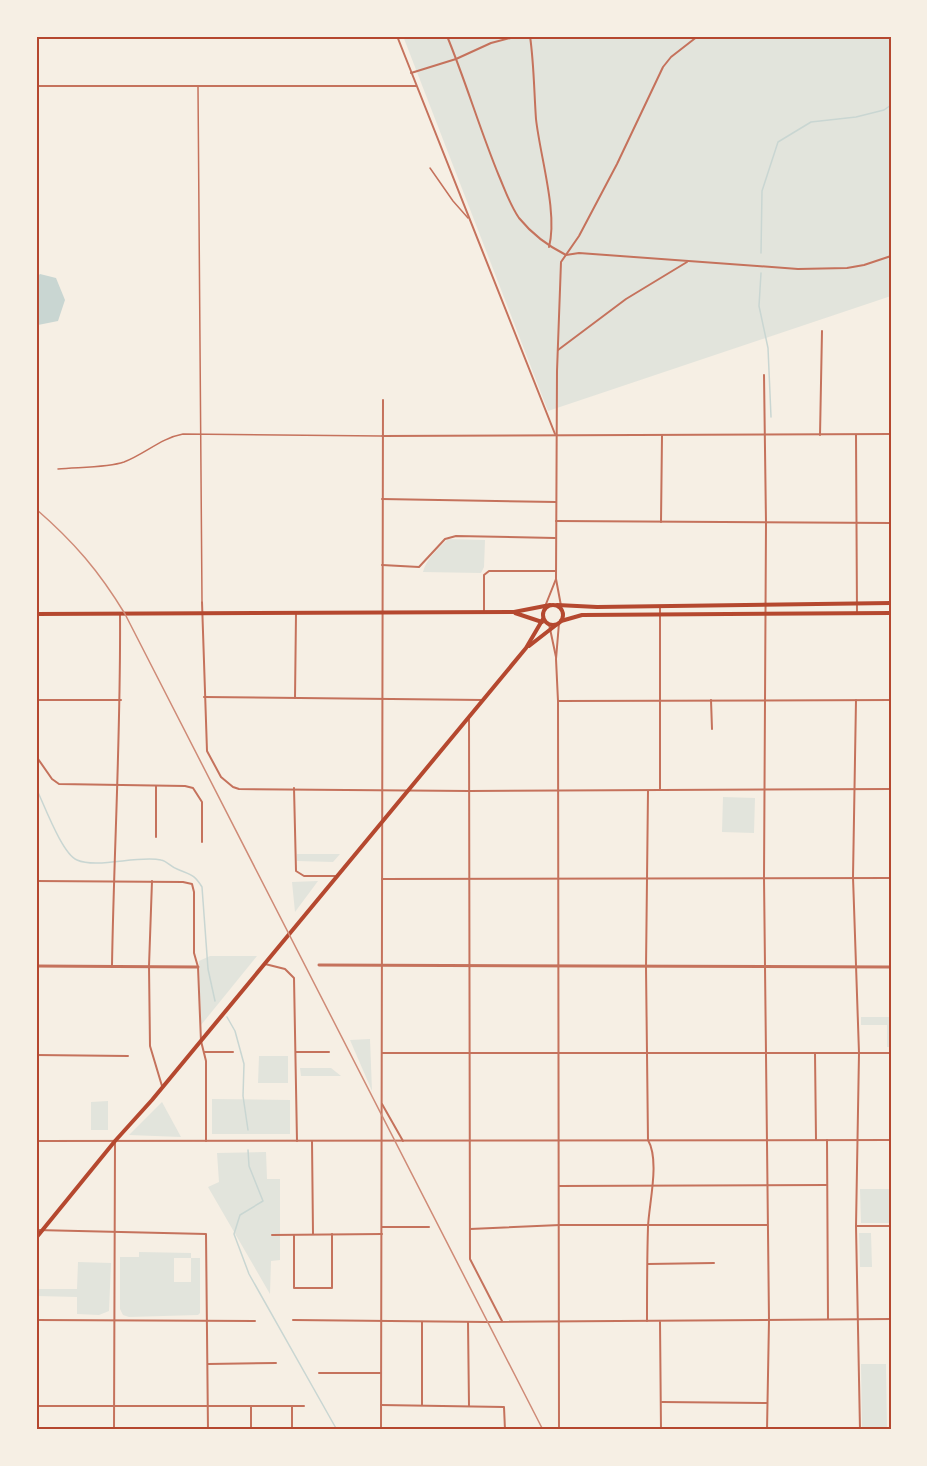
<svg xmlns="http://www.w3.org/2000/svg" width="927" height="1466" viewBox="0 0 927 1466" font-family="Karla,sans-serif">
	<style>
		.green { fill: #e2e4dc; fill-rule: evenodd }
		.water { fill: #c9d6d2 }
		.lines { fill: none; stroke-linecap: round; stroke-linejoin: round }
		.stream { stroke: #c9d6d2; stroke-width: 1.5 }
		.service { stroke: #c5725c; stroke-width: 1.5 }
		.pedestrian { stroke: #c5725c; stroke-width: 2 }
		.minor { stroke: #c5725c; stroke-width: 2 }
		.tertiary { stroke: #c5725c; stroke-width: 3 }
		.secondary { stroke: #b5482f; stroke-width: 4 }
		.rail { stroke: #cf8b77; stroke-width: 1.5 }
		.neatline { fill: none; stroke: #b5482f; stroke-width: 2 }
	</style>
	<rect width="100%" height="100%" fill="#f6efe4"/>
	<!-- green -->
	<g class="green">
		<path d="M403 36H891V296L548 411Z"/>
		<path d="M448 539 485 540 484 567 481 573 423 572C426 559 438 549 448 539Z"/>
		<path d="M723 797 755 798 754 833 722 832Z"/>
		<path d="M297 854H340L333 862 297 861Z"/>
		<path d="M318 881 295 912 292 882Z"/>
		<path d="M210 956H257L201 1025 199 961Z"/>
		<path d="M861 1017H891V1047H887V1025H861Z"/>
		<path d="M370 1039 372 1091 350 1040Z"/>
		<path d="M259 1056H288V1083H258Z"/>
		<path d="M300 1068H331L341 1076H301Z"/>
		<path d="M212 1099 290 1100V1134H212Z"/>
		<path d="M108 1101V1130H91V1102Z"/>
		<path d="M162 1102 181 1137 129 1135Z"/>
		<path d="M266 1152 267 1179H280V1260L271 1261 270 1294 208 1187 219 1182 217 1153Z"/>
		<path d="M860 1189H891V1223H861Z"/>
		<path d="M859 1233H871L872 1267H860Z"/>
		<path d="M139 1252 191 1253V1258H200V1313L198 1315 129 1317 123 1315 120 1309V1257H139ZM174 1258H191V1282H174Z"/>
		<path d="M78 1262 111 1263 109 1311 99 1315 77 1314V1297L37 1296V1289H77Z"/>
		<path d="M861 1364H886L887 1430H862Z"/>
	</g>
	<!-- water -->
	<path class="water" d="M40 274 56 278 65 300 58 321 38 325 36 322V278Z"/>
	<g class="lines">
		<!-- stream -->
		<g class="stream">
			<path d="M761 253 762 191 778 142 811 122 856 117 884 110 891 105"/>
			<path d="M761 273 759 306 768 348 771 417"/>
			<path d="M36 327 38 325"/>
			<path d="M36 788C44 804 62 854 77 860 97 869 138 855 161 860 167 861 171 867 177 869 191 875 194 874 202 887L208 969 215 1001"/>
			<path d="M227 1017 235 1031 244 1064 243 1096 248 1130"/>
			<path d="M248 1150 249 1166 263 1201 240 1215 234 1234 249 1274 337 1430"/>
		</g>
		<!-- service -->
		<g class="service">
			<path d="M198 87 202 601"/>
			<path d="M430 168 453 201 468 218"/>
			<path d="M58 469C76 467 107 468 124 462 145 454 161 438 183 434L381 436"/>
		</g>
		<!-- pedestrian -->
		<path class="pedestrian" d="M204 1052H233"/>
		<!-- minor -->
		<g class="minor">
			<path d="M397 36 555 434"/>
			<path d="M447 36C466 82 480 130 499 176 505 190 510 205 519 218 532 234 548 246 566 255"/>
			<path d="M530 36C534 64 534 91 536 119 540 156 558 213 549 247"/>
			<path d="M411 73 456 59 491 43 518 36"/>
			<path d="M36 86H416"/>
			<path d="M566 255 579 253 798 269 847 268 864 265 891 256"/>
			<path d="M558 350 626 299 687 262"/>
			<path d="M764 375 766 523 764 878 769 1320 767 1430"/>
			<path d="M820 435 822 331"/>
			<path d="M856 435 857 612"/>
			<path d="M382 436 891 434"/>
			<path d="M382 499 556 502"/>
			<path d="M556 521 891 523"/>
			<path d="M661 522 662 436"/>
			<path d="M382 565 419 567 445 539 456 536 555 538"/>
			<path d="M202 602 207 751 221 777 233 787 239 789 469 791 891 789"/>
			<path d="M544 609 556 579"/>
			<path d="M562 611 556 579 557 371 561 262 579 236 617 164 663 67 671 57 698 36"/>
			<path d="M484 612V575L489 571H556"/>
			<path d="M549 624 556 657"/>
			<path d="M204 697 483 700"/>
			<path d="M295 698 296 614"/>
			<path d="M36 700H121"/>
			<path d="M711 700 712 729"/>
			<path d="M856 700 853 877 859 1053 856 1226 860 1430"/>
			<path d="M558 701 891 700"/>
			<path d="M469 717 470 1259 502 1321"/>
			<path d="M36 756 52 779 59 784 185 786 193 788 202 802V842"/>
			<path d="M156 786V837"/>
			<path d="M294 788 296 871 304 876H335"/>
			<path d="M660 789V606"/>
			<path d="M382 879 891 878"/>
			<path d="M36 881 183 882 192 884 194 892V953L198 967 201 1041 206 1061V1141"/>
			<path d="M152 881 149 966 150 1046 162 1086"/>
			<path d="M265 964 285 969 294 978 297 1141"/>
			<path d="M112 965C114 848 121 731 120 614"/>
			<path d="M296 1052H329"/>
			<path d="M382 1053H891"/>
			<path d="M815 1053 816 1140"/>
			<path d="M36 1055 128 1056"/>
			<path d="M382 1104 403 1141"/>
			<path d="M827 1140 828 1319"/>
			<path d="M36 1141 891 1140"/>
			<path d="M312 1141 313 1234"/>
			<path d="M559 1186 827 1185"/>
			<path d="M856 1226H891"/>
			<path d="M382 1227H429"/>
			<path d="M470 1229 560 1225H767"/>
			<path d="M36 1230 206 1234 208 1430"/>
			<path d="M272 1235 382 1234"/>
			<path d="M294 1235V1288H332V1234"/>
			<path d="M648 1264 714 1263"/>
			<path d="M36 1320 255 1321"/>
			<path d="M293 1320 487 1322 891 1319"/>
			<path d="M647 1321C647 1290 647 1258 648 1227 649 1203 660 1161 648 1140L646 967 648 791"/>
			<path d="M422 1322V1405"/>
			<path d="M468 1322 469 1406"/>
			<path d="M660 1322 661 1430"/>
			<path d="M208 1364 276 1363"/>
			<path d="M319 1373H381"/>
			<path d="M662 1402 767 1403"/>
			<path d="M381 1405 504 1407 505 1430"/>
			<path d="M36 1406H304"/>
			<path d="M251 1406V1430"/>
			<path d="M292 1406V1430"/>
			<path d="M114 1430 115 1142"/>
			<path d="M381 1430 383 400"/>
			<path d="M559 1430 558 701 556 659 559 623"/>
		</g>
		<!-- tertiary -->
		<g class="tertiary">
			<path d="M319 965 891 967"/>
			<path d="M36 966 198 967"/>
		</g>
		<!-- secondary -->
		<g class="secondary">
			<circle cx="553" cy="615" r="10"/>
			<path d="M557 605 597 607 891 603"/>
			<path d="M515 613 542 622"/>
			<path d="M36 614 514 612 550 605"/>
			<path d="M561 621 582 615 891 613"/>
			<path d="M529 646 556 625"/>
			<path d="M36 1238 115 1141 152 1100 526 648 543 619"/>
		</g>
		<!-- rail -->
		<path class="rail" d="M36 509C74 542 99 571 125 614L543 1430"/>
	</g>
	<!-- border -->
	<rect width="927" height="1466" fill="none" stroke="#f6efe4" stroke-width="75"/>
	<rect x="38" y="38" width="852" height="1390" class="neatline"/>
</svg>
